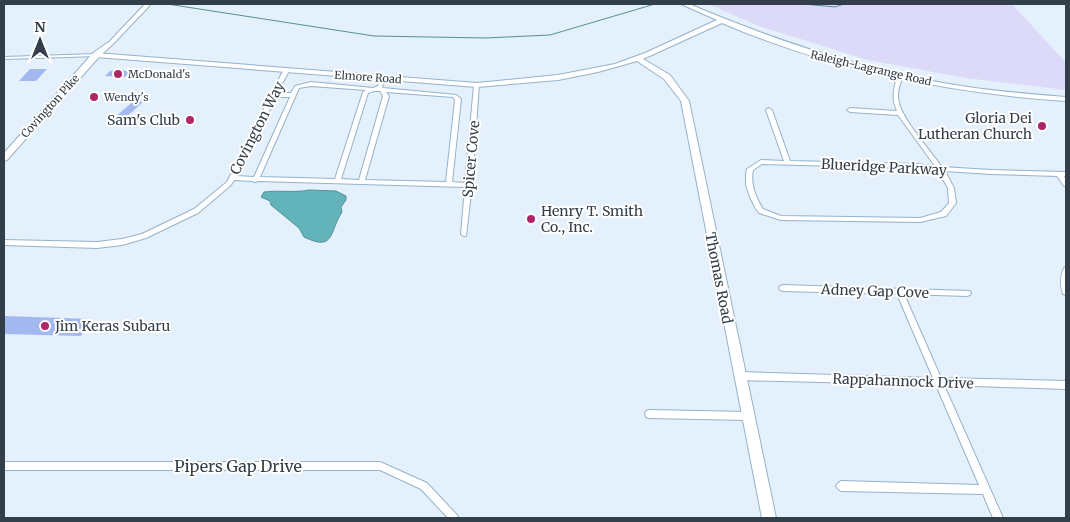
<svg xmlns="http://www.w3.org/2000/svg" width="1070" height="522" viewBox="0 0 1070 522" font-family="Merriweather,serif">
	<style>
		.green { fill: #dcd9f9 }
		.water { fill: #62b4ba; stroke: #549198 }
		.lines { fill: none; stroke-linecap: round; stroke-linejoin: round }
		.stream { stroke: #549198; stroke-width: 1 }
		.building { fill: #a3b8ee }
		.street-casing { stroke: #95b2cc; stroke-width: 2 }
		.secondary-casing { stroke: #95b2cc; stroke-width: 2 }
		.primary-casing { stroke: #95b2cc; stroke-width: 2 }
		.street { fill: #fff; fill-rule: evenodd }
		.secondary { fill: #fff; fill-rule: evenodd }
		.primary { fill: #fff; fill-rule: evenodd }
		.poi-dot { fill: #ae2568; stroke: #fff; stroke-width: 2 }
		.labels { text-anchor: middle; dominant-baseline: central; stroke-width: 4; stroke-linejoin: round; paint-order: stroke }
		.far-street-label { font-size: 11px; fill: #323e49; stroke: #fff }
		.far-poi-label { font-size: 11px; fill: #323e49; stroke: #fff; text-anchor: start }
		.poi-label { font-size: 14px; fill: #323e49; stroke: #fff; text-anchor: end }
		.street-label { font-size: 14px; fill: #323e49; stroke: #fff }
		.near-street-label { font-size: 16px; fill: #323e49; stroke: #fff }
	</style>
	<rect width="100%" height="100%" fill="#e4f0fb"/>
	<!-- green -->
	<path class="green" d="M708 4H1012L1066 63V90L966 78 868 60 759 26Z"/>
	<!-- water -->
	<path class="water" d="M309 190 336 191 346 196V200L341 207 342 212C329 232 335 252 304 237L299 228 271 205 270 201 261 197 264 192C280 190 294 193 309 190Z"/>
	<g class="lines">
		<!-- stream -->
		<g class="stream">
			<path d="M167 4 374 36 485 38 550 35 655 4"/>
			<path d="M803 4 835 7 844 4"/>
		</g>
	</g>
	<!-- building -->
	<g class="building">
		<path d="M30 69H47L36 81H19Z"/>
		<path d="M116 70 127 71 130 72 125 77 105 76 110 71Z"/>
		<path d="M135 100 143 102 124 119 115 117Z"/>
		<path d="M4 316 91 319 81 336 4 334Z"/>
	</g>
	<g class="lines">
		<defs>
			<g id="street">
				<path d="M96 54H98V56L4 59V57Z"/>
				<path d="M286 69 289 71 277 93H291L295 86 311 82 373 88 378 86 380 78 383 76 386 78 382 87 383 88 456 95 461 99 452 182 465 183 474 85 477 83 479 84 472 185 466 236H464L461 234 465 187 258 181 255 182 252 181 234 180 231 185 198 213 146 238 122 245 97 248 4 245V240L97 242 122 239 142 234 194 209 227 182 283 71ZM311 86 366 90 363 92 335 179 260 177 299 88ZM374 91H380L383 96 359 180 341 179 368 93ZM386 92 453 97 455 100 446 182 365 180 389 96ZM276 97H290L254 177 236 176Z"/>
				<path d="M900 74 903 76C900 84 896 94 899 103 904 122 930 150 942 167L991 170 1066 172V176H1064L1066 180V186H1064L1057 176 991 174 945 171 954 188 956 203 946 216 920 222 781 220 759 213 756 209 750 197 746 185V174L747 169 761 160 784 161 766 110 767 109 769 108 772 110 790 161 916 164 935 166 898 115 850 112 847 110 850 108 897 111C891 97 894 90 897 76ZM762 164 916 168 938 171 948 188 949 203 941 212 920 218 781 216 763 209C756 198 750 184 753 170Z"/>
				<path d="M1066 267V295L1063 294C1060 285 1060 277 1064 268Z"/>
				<path d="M783 285 970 291 971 293 970 295 967 296 904 294 941 378 1066 381V389L944 385 1003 518H993L983 494 841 491 838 489 836 486 838 483 841 481 979 485 936 385 739 380 736 379 735 376 736 373 739 372 933 378 897 294 783 291 780 290 779 288 780 286Z"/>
				<path d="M649 410 747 412 750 413 751 416 750 419 747 420 649 418 646 417 645 414 646 411Z"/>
				<path d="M4 462H380L427 483 457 515 459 518H448L421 489 380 470H4Z"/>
			</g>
			<path id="secondary" d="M681 4H689C779 42 871 73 968 87 1001 92 1033 94 1066 97V101C948 93 831 70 722 23L643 59 670 75 689 101 776 518H762L681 101 664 79 637 61 598 72 558 80 477 87 96 57 92 55 96 53 477 83 558 75 615 64 645 53 717 20Z"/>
			<path id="primary" d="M145 4H151L114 43 99 57 7 160 4 161V153L93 53 110 41Z"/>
		</defs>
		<!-- street casing -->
		<use href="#street" class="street-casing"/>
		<!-- secondary casing -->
		<use href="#secondary" class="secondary-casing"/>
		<!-- primary casing -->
		<use href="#primary" class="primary-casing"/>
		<!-- street -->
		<use href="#street" class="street"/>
		<!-- secondary -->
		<use href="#secondary" class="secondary"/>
		<!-- primary -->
		<use href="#primary" class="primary"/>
	</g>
	<!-- markers -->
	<g class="poi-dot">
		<circle cx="118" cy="74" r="5"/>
		<circle cx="94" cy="97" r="5"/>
		<circle cx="190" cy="120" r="5"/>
		<circle cx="1042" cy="126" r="5"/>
		<circle cx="531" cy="219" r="5"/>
		<circle cx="45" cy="326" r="5"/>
	</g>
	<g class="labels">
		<!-- far-street labels -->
		<g class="far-street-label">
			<text transform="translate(871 68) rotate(13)">Raleigh-Lagrange Road</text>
			<text transform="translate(368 77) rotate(4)">Elmore Road</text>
			<text transform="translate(50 106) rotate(-48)">Covington Pike</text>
		</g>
		<!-- far-poi labels -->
		<g class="far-poi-label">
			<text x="128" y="74">McDonald's</text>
			<text x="104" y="97">Wendy's</text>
		</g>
		<!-- poi labels -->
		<g class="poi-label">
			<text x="1032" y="118">Gloria Dei<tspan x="1032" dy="16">Lutheran Church</tspan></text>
			<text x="180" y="120">Sam's Club</text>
			<text x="541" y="211" text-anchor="start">Henry T. Smith<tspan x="541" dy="16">Co., Inc.</tspan></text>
			<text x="55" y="326" text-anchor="start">Jim Keras Subaru</text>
		</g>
		<!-- street labels -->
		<g class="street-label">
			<text transform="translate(257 128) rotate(-63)">Covington Way</text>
			<text transform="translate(471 159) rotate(-85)">Spicer Cove</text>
			<text transform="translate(884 167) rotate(3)">Blueridge Parkway</text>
			<text transform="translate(719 278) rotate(79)">Thomas Road</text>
			<text transform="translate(875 291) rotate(2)">Adney Gap Cove</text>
			<text transform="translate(903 381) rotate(2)">Rappahannock Drive</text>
		</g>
		<!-- near-street labels -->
		<g class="near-street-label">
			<text x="238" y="466">Pipers Gap Drive</text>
		</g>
	</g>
	<!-- border -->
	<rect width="1070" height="522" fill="none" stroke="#323e49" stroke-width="10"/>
	<!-- north arrow -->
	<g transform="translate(40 40)" stroke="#ffffff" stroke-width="4" paint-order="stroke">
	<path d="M0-4L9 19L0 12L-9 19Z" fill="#323e49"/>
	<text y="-8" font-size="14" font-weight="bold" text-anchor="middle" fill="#323e49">N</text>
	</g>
</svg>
